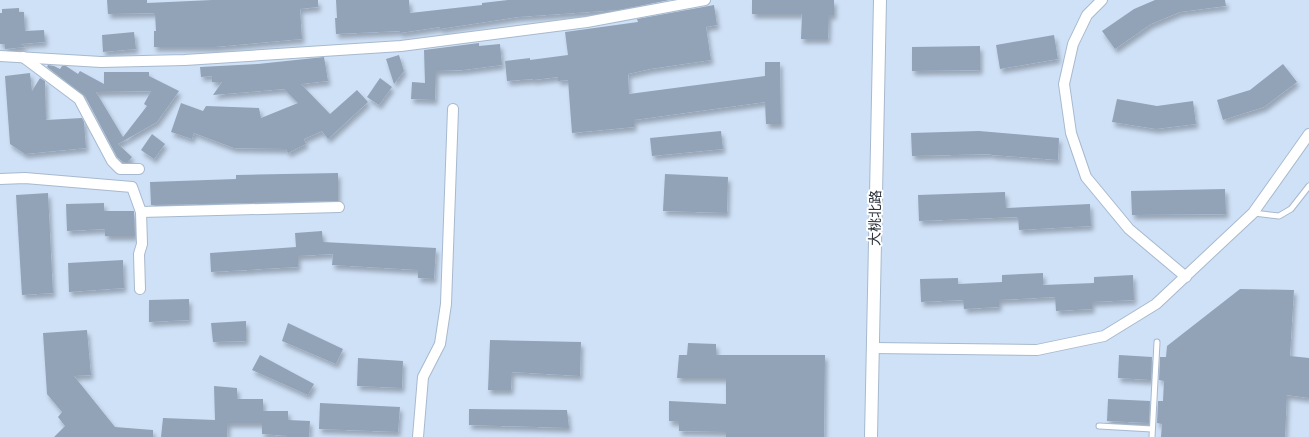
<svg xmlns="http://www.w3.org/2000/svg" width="1309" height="437" viewBox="0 0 1309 437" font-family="'DM Sans','Noto Sans SC',sans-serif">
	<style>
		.building { fill: #92a3b8; fill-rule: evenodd; filter: url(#shadow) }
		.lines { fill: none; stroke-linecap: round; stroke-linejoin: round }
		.service-casing { stroke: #a7b9ce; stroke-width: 7 }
		.minor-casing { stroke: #a7b9ce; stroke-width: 12 }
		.tertiary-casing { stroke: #a7b9ce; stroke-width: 14 }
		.service { stroke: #fff; stroke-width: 5 }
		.minor { stroke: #fff; stroke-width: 10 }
		.tertiary { stroke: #fff; stroke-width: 12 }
		.labels { text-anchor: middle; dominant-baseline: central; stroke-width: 4; stroke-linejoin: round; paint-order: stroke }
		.street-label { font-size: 14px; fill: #2d343d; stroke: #fff }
	</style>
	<defs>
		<filter id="shadow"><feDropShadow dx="2.5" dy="4.5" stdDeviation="2" flood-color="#0004"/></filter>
	</defs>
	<rect width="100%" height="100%" fill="#cfe1f7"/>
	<!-- building -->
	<g class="building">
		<path d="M107 0H147V3L212 0H318V7L300 9 302 39 215 47H154V31H156L155 13 108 14Z"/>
		<path d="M336 0H409L410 13 482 5V3L508 0H670L618 10 518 17 440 29V27L400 33V31L336 34 335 18H337Z"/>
		<path d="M752 0H834V15H829L828 39H801L802 14H752Z"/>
		<path d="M1155 0H1225L1226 6 1180 12 1151 24 1115 49 1102 31 1134 9Z"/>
		<path d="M714 5 717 25 706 27 711 60 650 69 628 74 629 94 765 76V62H780L781 124H766L765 102 634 120V127L572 133 568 80 558 81V77L533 80V79L507 81 505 61 530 58V60L568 55 565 32 638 22 637 19Z"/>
		<path d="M19 8V12H24L25 31 44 30 45 42 21 44 26 47 5 49V44H0V13H2V9Z"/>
		<path d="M134 32 136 49 103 52 102 35Z"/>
		<path d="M1054 35 1058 59 1000 69 996 45Z"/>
		<path d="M479 43V46L500 44 502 65 463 70 436 71 435 100 411 99 412 82 425 83 424 50Z"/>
		<path d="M980 46V70L912 71V47Z"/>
		<path d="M399 55 404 71 394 84 386 59Z"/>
		<path d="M324 57 328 81 301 84 330 114 357 90 368 102 328 139 322 131 304 139 306 144 288 153 286 149 234 148 194 133 192 139 171 132 181 103 203 111 206 106 259 108 261 118 298 103 284 89 213 95 222 82H212V76L201 77 200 67 258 64Z"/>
		<path d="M1283 64 1297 82 1264 107 1223 120 1217 100 1250 90Z"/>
		<path d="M48 65 54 66 60 69 62 66H66L78 74 80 71 104 84V72H149V76L179 91 157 122 118 144 132 157 128 162H123L117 157 85 96 47 67ZM151 91 144 104 147 106 123 137 96 92Z"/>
		<path d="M30 73 32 91 40 78 45 81 46 120 82 118 84 122 86 148 25 154 10 144 5 76Z"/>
		<path d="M380 78 392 87 379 105 367 97Z"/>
		<path d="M1117 99 1157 106 1193 101 1196 124 1156 129 1112 122Z"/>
		<path d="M721 131 723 149 652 156 650 138Z"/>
		<path d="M979 131 1059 138 1058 160 992 155V154L912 156 911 133Z"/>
		<path d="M152 134 165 144 154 159 141 150Z"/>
		<path d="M338 173V201L151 205 150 182 236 179V175Z"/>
		<path d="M665 174 728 177 727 213 663 211Z"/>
		<path d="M1225 189 1226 214 1132 215 1131 191Z"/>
		<path d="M1005 192 1006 208 1090 204 1091 226 1019 230 1018 217 919 221 918 195Z"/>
		<path d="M48 193 53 293 22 295 16 195Z"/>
		<path d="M104 203V211H134L135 236H105V229L67 231 66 204Z"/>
		<path d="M322 231 323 242 436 248 434 279 418 278V270L332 265 333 254 298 256V267L211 272 210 253 296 247 295 233Z"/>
		<path d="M123 260 124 288 69 292 68 263Z"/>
		<path d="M1043 273V285L1094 283V277L1133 275 1134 300 1092 302V309L1056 311 1055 297 999 300V307L964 309 963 300 921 302 920 279 958 278V284L1002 282V275Z"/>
		<path d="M1240 289 1294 290 1290 356 1309 358V398L1287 395 1285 437H1161L1162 424 1157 423 1158 401H1163L1164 381 1159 380 1160 357H1166L1167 346Z"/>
		<path d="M189 299V320L149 322V300Z"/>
		<path d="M246 321V341L213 342 211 323Z"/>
		<path d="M288 323 343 349 336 364 282 341Z"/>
		<path d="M87 330 91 375 74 376 115 427 153 430V437H54L65 426 58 417 62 412 47 394 43 333Z"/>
		<path d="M490 340 581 342 580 376 512 372 511 390H488Z"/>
		<path d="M688 343 716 344V355H825L824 437H726V432L679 431V422L669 421V401L726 404V378H677L679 355H687Z"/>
		<path d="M260 355 314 384 308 395 252 370Z"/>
		<path d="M1119 355 1152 357 1151 380 1118 378Z"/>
		<path d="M358 358 403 361 402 388 357 386Z"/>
		<path d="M214 386 237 388V399H263V411H288V420L310 421 309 437H287V436L262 434V423H228L227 437H161L163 418 215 420Z"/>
		<path d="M1108 399 1150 401 1149 423 1107 421Z"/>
		<path d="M320 403 400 407 398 432 319 429Z"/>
		<path d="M469 409 567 410 569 428 469 425Z"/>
	</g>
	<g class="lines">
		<defs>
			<g id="service">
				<path d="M1254 213 1279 216 1291 209 1309 186"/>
				<path d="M1099 426 1152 429"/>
				<path d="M1152 437 1157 342"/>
			</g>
			<g id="minor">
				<path d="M1102 0 1087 15 1073 44 1064 84 1071 133 1086 177 1129 229 1186 277"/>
				<path d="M0 56 101 62 185 60 401 46 587 22 705 0"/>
				<path d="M23 57 79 99 112 161 120 169H139"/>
				<path d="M0 179 25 178 132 187 141 212 142 244 139 254 140 289"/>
				<path d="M141 212 339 207"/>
				<path d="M873 348 1037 350 1104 336 1156 304 1253 213 1309 134"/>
				<path d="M418 437 423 377 440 344 446 304 453 109"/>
			</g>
			<path id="tertiary" d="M871 437 880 0"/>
		</defs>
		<!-- service casing -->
		<use href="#service" class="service-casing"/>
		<!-- minor casing -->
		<use href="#minor" class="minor-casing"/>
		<!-- tertiary casing -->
		<use href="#tertiary" class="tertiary-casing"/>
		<!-- service -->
		<use href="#service" class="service"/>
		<!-- minor -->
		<use href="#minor" class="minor"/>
		<!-- tertiary -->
		<use href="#tertiary" class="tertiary"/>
	</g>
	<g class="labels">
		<!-- street labels -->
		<g class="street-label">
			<text transform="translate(875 218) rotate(-89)">大桃北路</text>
		</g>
	</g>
</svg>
